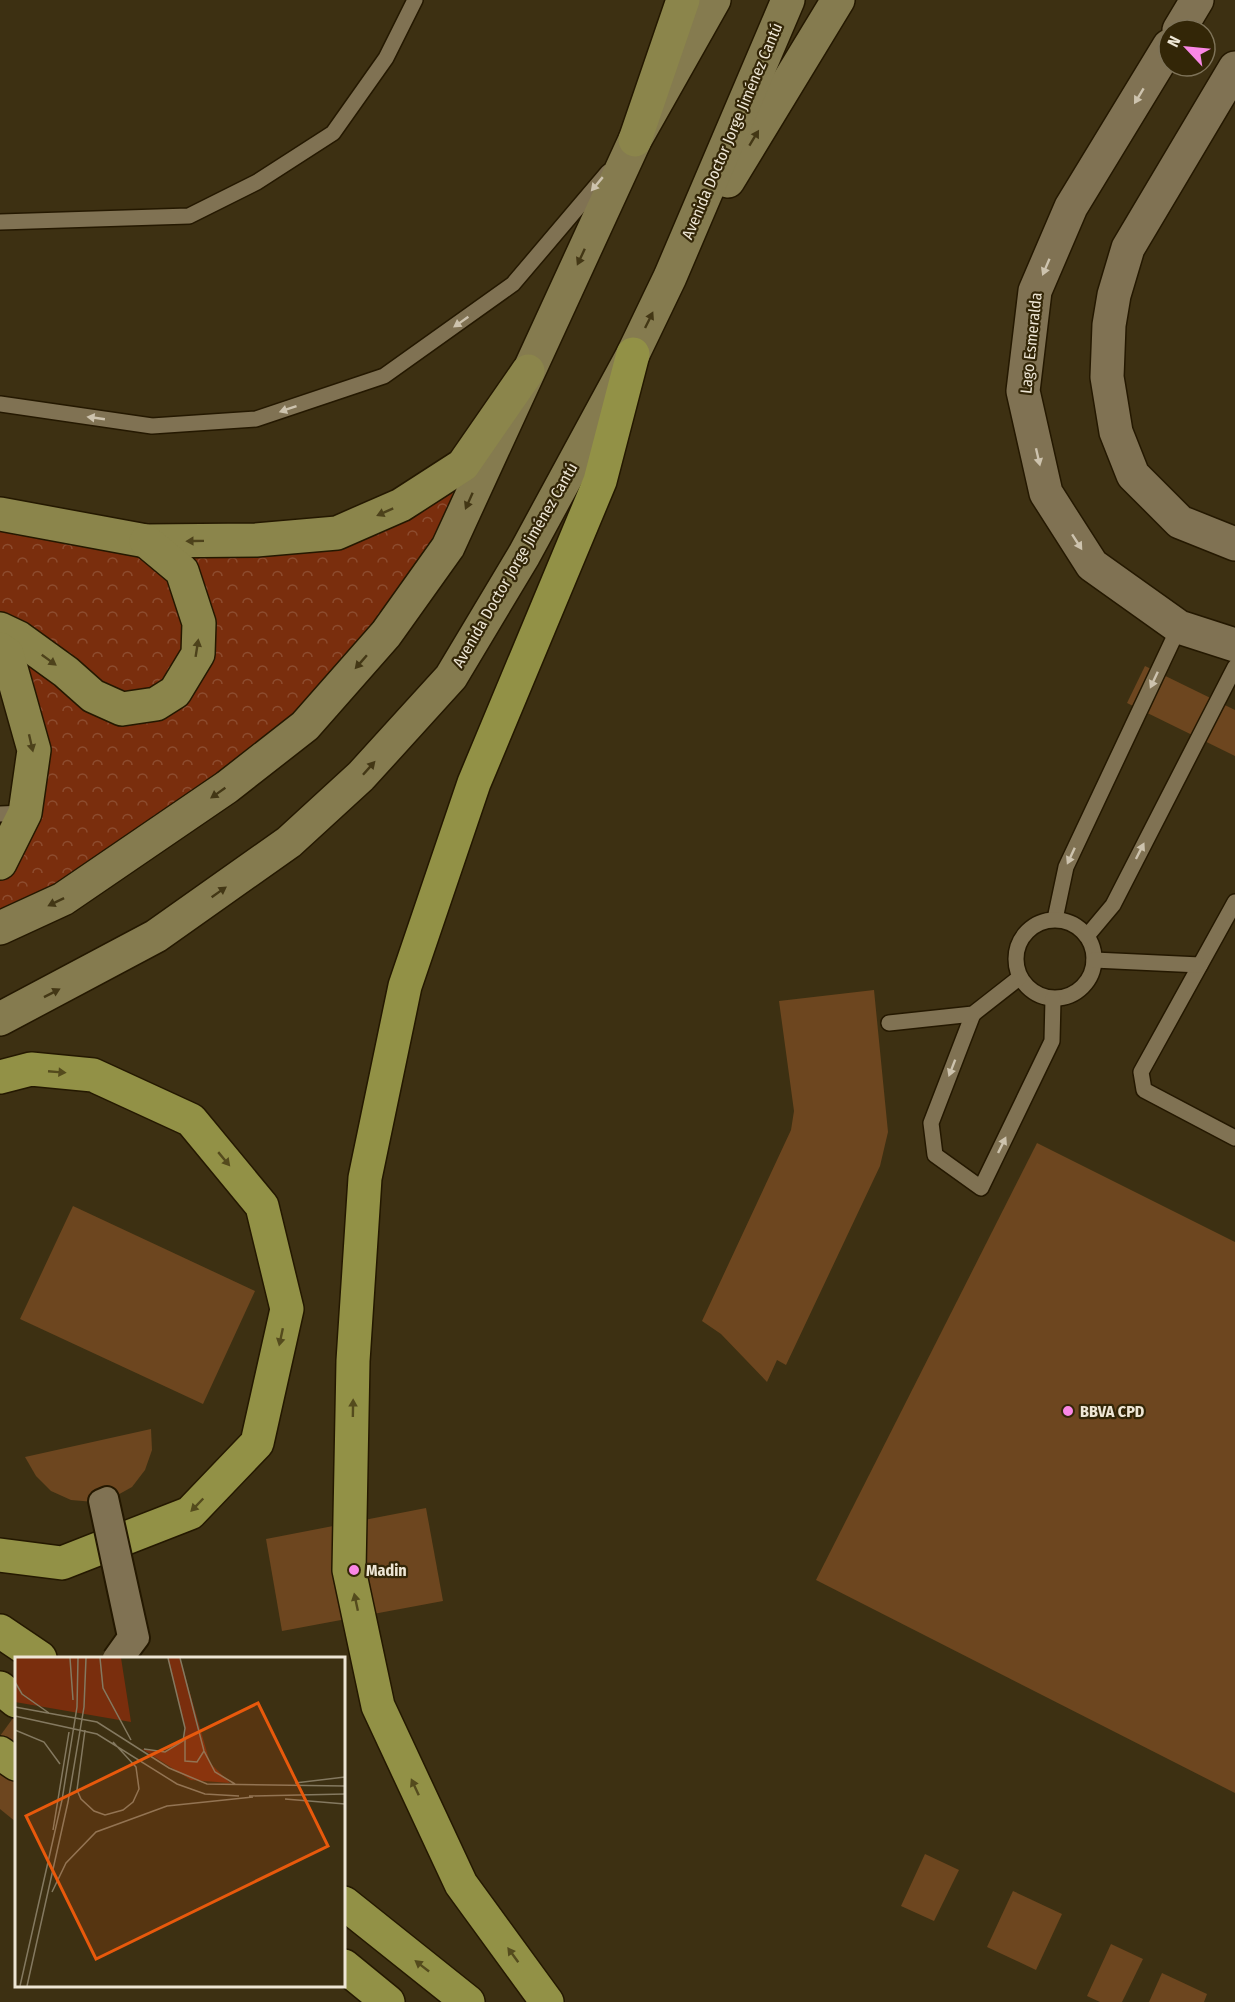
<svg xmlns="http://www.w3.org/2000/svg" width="1235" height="2002" viewBox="0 0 1235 2002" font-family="'Fira Sans Condensed',sans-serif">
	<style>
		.park { fill: url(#park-crowns) }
		.building { fill: #6d461f }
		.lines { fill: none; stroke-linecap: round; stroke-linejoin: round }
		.service-casing { stroke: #241800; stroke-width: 18 }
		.tertiary-casing { stroke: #241800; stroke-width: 36 }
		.secondary-casing { stroke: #241800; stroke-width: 36 }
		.primary-casing { stroke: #241800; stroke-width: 36 }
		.motorway-casing { stroke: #241800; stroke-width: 36 }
		.service { stroke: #807253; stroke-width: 15 }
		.tertiary { stroke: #807253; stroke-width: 33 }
		.secondary { stroke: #857b4f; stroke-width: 33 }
		.primary { stroke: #8b854b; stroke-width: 33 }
		.motorway { stroke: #929146; stroke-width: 33 }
		.pedestrian-bridge-casing { stroke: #241800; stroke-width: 26; stroke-linecap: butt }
		.pedestrian-bridge { stroke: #807253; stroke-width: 22 }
		.oneway { fill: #cdc3ae }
		.oneway2 { fill: #433715 }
		.oneway3 { fill: #4d421b }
		.oneway4 { fill: #544b1d }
		.poi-dot { fill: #fa87e6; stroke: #332607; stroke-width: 2 }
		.labels { text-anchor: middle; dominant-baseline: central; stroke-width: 4.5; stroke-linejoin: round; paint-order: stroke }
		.street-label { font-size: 16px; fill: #eee6d5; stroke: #332607 }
		.poi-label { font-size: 16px; font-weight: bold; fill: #eee6d5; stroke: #332607; text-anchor: start }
		.inset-road { fill: none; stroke: #847960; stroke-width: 1.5 }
		.view { fill: #e8590c; fill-opacity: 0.15; stroke: #e8590c; stroke-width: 3 }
		.inset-edge { fill: none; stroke: #eee6d5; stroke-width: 3 }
	</style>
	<defs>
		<pattern id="park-crowns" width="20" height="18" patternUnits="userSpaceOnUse" patternTransform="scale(1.5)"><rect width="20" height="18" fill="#7a2e0d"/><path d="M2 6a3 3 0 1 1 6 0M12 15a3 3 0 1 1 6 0" fill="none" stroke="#8d4c2f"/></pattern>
	</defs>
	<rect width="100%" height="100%" fill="#3d3012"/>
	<!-- park -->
	<path class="park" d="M463 465 448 547 305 726 0 928V861L34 750 0 649V514L146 541 337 533Z"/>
	<!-- building -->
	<g class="building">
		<path d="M1145 666 1235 710V756L1127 703Z"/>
		<path d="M874 990 888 1132 880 1166 786 1365 777 1360 767 1382 721 1334 702 1321 791 1130 794 1111 779 1001Z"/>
		<path d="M1037 1143 1235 1242V1793L816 1580Z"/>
		<path d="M73 1206 255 1291 203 1404 20 1319Z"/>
		<path d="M151 1429 152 1450 145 1470 132 1487 114 1497 94 1502 71 1500 51 1491 36 1476 25 1457Z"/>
		<path d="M426 1508 443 1601 282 1631 266 1539Z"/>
		<path d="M16 1714V1822L0 1809V1736Z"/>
		<path d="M925 1854 959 1870 934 1921 901 1906Z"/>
		<path d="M1013 1891 1062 1914 1036 1970 987 1947Z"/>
		<path d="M1111 1944 1143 1959 1122 2002H1100L1087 1996Z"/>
		<path d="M1162 1973 1207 1994 1204 2002H1149Z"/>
	</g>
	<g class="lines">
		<defs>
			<g id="service">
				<path d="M0 222 189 216 257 182 333 133 386 58 415 0"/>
				<path d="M0 404 152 426 256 419 384 376 513 284 608 172"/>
				<path d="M0 814 25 813"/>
				<path d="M1235 902 1141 1072 1144 1090 1235 1138"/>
				<path d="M1055 919 1066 867 1179 627"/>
				<circle cx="1055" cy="959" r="39"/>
				<path d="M1087 936 1113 905 1235 667"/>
				<path d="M1094 960 1200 965"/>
				<path d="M973 1014 931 1123 935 1155 981 1188 1052 1041 1053 999"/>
				<path d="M889 1023 973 1014 1019 978"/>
			</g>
			<g id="tertiary">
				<path d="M1179 30 1197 0"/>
				<path d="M1169 46 1071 207 1035 291 1023 391 1046 493 1092 565 1179 627 1235 645"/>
				<path d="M1235 68 1128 248 1114 295 1109 325 1107 377 1116 432 1133 475 1180 522 1235 544"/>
			</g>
			<g id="secondary">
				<path d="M728 181 838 0"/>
				<path d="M0 928 63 899 227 787 305 726 386 634 448 547 635 140 714 0"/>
				<path d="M0 1019 156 936 289 842 361 776 451 677 524 555 633 354 670 277 788 0"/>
			</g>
			<g id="primary">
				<path d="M635 140 683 0"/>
				<path d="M0 514 146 541 256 540 337 533 401 505 463 465 528 371"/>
				<path d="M0 629 19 638 66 672 93 696 122 709 156 704 175 692 198 654 199 623 182 571 146 541"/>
				<path d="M0 649 7 654 34 750 25 813 0 863"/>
			</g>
			<g id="motorway">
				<path d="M0 1077 31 1069 93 1075 191 1120 262 1206 287 1309 257 1443 190 1513 62 1563 0 1555"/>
				<path d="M0 1631 40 1658"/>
				<path d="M0 1688 16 1701"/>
				<path d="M0 1753 16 1764"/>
				<path d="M344 1903 468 2002"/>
				<path d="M344 1966 388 2002"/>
				<path d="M547 2002 461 1884 378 1706 349 1570 353 1361 365 1178 405 986 474 783 600 481 633 354"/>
			</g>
		</defs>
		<!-- service casing -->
		<use href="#service" class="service-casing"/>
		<!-- tertiary casing -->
		<use href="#tertiary" class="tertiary-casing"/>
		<!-- secondary casing -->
		<use href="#secondary" class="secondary-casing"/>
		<!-- primary casing -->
		<use href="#primary" class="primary-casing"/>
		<!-- motorway casing -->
		<use href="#motorway" class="motorway-casing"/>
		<!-- service -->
		<use href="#service" class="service"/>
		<!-- tertiary -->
		<use href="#tertiary" class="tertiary"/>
		<!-- secondary -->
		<use href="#secondary" class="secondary"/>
		<!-- primary -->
		<use href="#primary" class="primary"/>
		<!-- motorway -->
		<use href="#motorway" class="motorway"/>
		<defs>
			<path id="pedestrian-bridge" d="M114 1658 129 1637 100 1501 107 1498 138 1638 123 1658"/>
		</defs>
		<!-- pedestrian-bridge casing -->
		<use href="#pedestrian-bridge" class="pedestrian-bridge-casing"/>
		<!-- pedestrian-bridge -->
		<use href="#pedestrian-bridge" class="pedestrian-bridge"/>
	</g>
	<!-- one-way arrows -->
	<defs><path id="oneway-solid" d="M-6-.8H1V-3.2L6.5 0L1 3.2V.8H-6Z" transform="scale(1.5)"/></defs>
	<g class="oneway">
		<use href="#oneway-solid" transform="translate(1139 96) rotate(121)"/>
		<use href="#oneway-solid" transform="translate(597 184) rotate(130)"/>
		<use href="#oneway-solid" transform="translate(1046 267) rotate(113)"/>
		<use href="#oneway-solid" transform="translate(461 322) rotate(145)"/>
		<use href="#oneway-solid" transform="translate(288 409) rotate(161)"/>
		<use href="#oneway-solid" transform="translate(96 418) rotate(-172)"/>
		<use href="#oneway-solid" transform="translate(1038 457) rotate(77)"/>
		<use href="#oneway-solid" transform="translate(1077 542) rotate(57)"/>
		<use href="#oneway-solid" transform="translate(1154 680) rotate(115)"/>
		<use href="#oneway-solid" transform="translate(1140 851) rotate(-63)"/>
		<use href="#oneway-solid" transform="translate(1071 856) rotate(115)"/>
		<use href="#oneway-solid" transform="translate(952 1068) rotate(111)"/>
		<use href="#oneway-solid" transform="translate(1002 1145) rotate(-64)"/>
	</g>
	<g class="oneway2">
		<use href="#oneway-solid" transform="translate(754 138) rotate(-59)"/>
		<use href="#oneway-solid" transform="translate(581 257) rotate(115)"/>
		<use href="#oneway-solid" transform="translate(649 320) rotate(-64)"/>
		<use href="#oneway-solid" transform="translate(469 501) rotate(114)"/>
		<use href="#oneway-solid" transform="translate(361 662) rotate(131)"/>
		<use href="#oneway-solid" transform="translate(369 768) rotate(-48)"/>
		<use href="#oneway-solid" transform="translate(218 793) rotate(145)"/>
		<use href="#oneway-solid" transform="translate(219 892) rotate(-35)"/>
		<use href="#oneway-solid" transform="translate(56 902) rotate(154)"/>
		<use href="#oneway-solid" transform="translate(52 993) rotate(-27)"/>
	</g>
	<g class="oneway3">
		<use href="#oneway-solid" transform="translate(385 512) rotate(156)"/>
		<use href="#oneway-solid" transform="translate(195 541) rotate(179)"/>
		<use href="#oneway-solid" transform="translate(197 648) rotate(-81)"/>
		<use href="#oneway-solid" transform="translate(49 660) rotate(36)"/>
		<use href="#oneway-solid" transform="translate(31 743) rotate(77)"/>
	</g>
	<g class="oneway4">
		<use href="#oneway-solid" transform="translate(57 1072) rotate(5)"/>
		<use href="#oneway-solid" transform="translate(224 1159) rotate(50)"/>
		<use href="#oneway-solid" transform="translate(281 1337) rotate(102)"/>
		<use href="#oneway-solid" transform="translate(353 1408) rotate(-89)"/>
		<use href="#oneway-solid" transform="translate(197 1505) rotate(134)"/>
		<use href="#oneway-solid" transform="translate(356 1602) rotate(-102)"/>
		<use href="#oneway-solid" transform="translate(415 1787) rotate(-115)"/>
		<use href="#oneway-solid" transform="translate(513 1955) rotate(-126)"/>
		<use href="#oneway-solid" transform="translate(422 1966) rotate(-142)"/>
	</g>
	<!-- markers -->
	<g class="poi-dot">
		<circle cx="1068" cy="1411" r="6"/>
		<circle cx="354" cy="1570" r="6"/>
	</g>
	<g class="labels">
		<!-- street labels -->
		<g class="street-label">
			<text transform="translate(732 131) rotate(-67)">Avenida Doctor Jorge Jiménez Cantú</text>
			<text transform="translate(1031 343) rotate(-84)">Lago Esmeralda</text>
			<text transform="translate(515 565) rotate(-60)">Avenida Doctor Jorge Jiménez Cantú</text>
		</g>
		<!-- poi labels -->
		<g class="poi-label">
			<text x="1080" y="1411">BBVA CPD</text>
			<text x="366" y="1570">Madin</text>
		</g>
	</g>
	<!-- overview -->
	<g transform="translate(15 1657)">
		<rect width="330" height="330" fill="#3d3012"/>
		<path d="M0 1H106L116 65 0 45Z" fill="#7a2e0d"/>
		<path d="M153 1H165L195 106 215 126 176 123 127 92 150 95 168 84 170 71Z" fill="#7a2e0d"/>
		<path class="inset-road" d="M55 1 58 43M85 1 88 31 116 83M165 1 189 94 200 115 220 127M0 25 7 37 34 56M0 50 82 65 154 111 192 127 330 129M0 59 82 77 162 127 190 137 224 139M0 73 29 85 45 107M70 73 62 133 66 142 79 154 90 158 108 153 118 145 124 132 121 110 98 85M170 81V104L182 105 189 94M129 92 150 95 168 84 170 71 153 1M280 126 330 120M234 139 330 137M270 142 330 147M38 173 54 75M37 235 51 206 81 175 152 149 238 140M5 329 47 143 62 50 63 1M12 329 53 145 69 50 71 1"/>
		<path class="view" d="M243 46 313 189 81 302 11 159Z"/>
		<rect width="330" height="330" class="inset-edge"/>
	</g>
	<!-- north arrow -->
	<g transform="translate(1187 48) rotate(296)"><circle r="28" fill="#332607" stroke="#7e7359" stroke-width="1.5"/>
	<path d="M0-4.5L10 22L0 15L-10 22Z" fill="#fa87e6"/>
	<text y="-9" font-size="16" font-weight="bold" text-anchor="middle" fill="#eee6d5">N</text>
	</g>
</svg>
